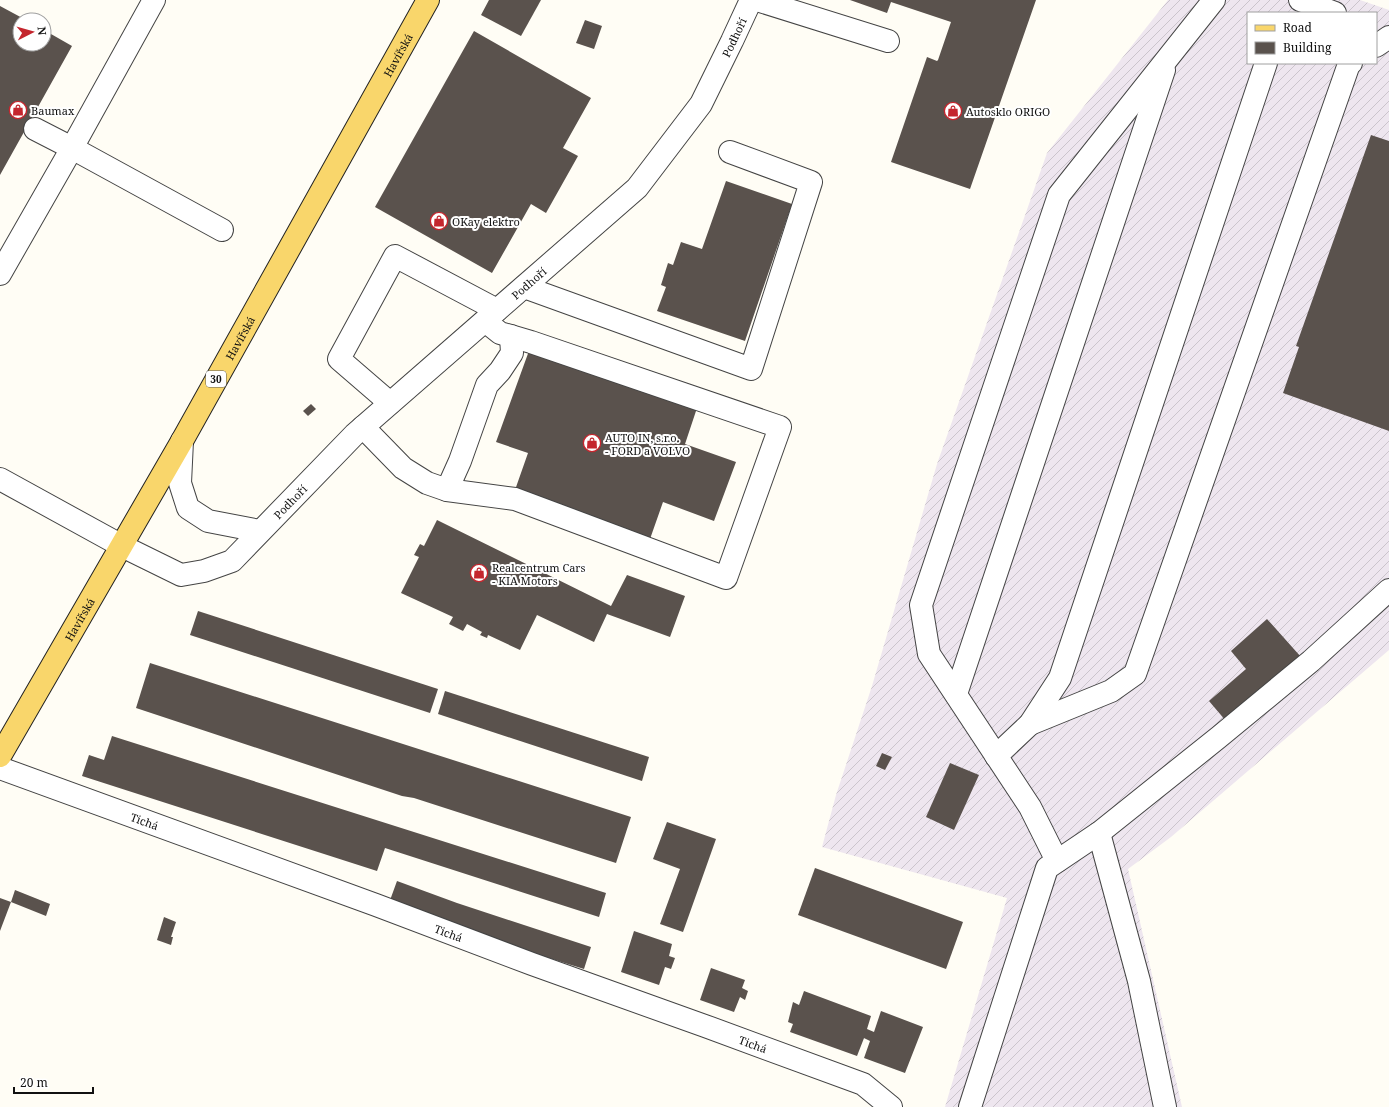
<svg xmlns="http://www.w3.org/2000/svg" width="1389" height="1107" viewBox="0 0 1389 1107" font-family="'Noto Serif',serif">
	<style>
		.industrial { fill: url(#industrial-furrows); fill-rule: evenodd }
		.building { fill: #5a524d }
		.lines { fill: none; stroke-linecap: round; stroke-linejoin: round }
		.minor-casing { stroke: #444; stroke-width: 24 }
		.major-casing { stroke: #222; stroke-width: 24 }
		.minor { stroke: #fff; stroke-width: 22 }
		.major { stroke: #f9d66b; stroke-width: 22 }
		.labels { text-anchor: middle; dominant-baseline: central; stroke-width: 4; stroke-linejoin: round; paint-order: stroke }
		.shield { fill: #fff; stroke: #585858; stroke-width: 1 }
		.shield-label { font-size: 10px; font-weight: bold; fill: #111 }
		.street-label { font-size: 11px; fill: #111; stroke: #fff }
		.poi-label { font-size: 11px; fill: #111; stroke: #fff; text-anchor: start }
	</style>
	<defs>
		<pattern id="industrial-furrows" width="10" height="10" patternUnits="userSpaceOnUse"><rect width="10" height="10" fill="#eee6ef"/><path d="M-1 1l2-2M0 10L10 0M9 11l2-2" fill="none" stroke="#cbc4cc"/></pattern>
	</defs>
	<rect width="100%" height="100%" fill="#fffdf5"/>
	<!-- industrial -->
	<path class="industrial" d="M1168 0H1360L1389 10V650L1171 837 1128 869 1182 1107H945L1007 898 822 847 836 795 872 686 937 464 1047 153ZM1248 13H1376V63H1248Z"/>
	<!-- building -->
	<g class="building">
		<path d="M489 0H541L521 36 481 15Z"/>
		<path d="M850 0H1036L970 189 891 162 927 57 937 61 938 60 951 22 891 2 887 13Z"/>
		<path d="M0 6 26 20H20V44H44V30L72 46 0 175Z"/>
		<path d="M585 20 602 26 594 49 576 43Z"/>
		<path d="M474 31 591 98 563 148 578 156 546 213 531 204 492 273 375 207Z"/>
		<path d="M1371 135 1389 141V431L1283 393 1299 347 1296 346Z"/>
		<path d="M726 181 792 204 745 341 657 311 666 287 661 285 668 263 673 265 681 242 702 249Z"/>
		<path d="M530 348 697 408 685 444 736 462 714 521 663 502 650 539 515 490 528 453 496 442Z"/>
		<path d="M311 404 316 409 308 416 303 411Z"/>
		<path d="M437 520 611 606 627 575 685 596 670 637 607 614 594 642 537 615 520 650 488 635 487 638 480 635 482 632 467 624 463 631 449 624 453 617 401 593 419 557 414 555 420 544 424 546Z"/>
		<path d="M198 611 438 689 430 713 190 635Z"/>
		<path d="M1267 619 1301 657 1226 721 1209 701 1246 669 1231 651Z"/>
		<path d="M150 663 631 817 616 863 414 798 402 796 136 708Z"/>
		<path d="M445 691 649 757 642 781 438 714Z"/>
		<path d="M112 736 606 893 599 917 385 848 377 871 82 776 89 755 104 760Z"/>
		<path d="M882 753 892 757 885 770 876 766Z"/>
		<path d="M950 763 979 775 954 830 926 817Z"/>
		<path d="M667 822 716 839 683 932 660 924 680 869 653 859Z"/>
		<path d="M815 868 963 922 946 969 798 915Z"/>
		<path d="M397 881 457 903 591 947 584 969 520 949 389 903Z"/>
		<path d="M15 890 50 904 46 916 11 902 0 931V898L11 902Z"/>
		<path d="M164 917 176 922 171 937H173L171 945 157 940Z"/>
		<path d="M634 931 672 944 669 956 675 958 671 969 665 967 659 985 621 972Z"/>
		<path d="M711 968 745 980 742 988 748 991 745 1000 740 997 734 1012 700 1000Z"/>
		<path d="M804 991 871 1016 867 1029 874 1032 881 1011 923 1027 905 1073 864 1058 870 1041 864 1038 866 1033 857 1056 790 1032 793 1024 788 1022 793 1002 799 1005Z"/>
	</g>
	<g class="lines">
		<defs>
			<g id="minor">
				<path d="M757 0 888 41"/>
				<path d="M1300 0 1335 13"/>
				<path d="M1376 46 1389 37"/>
				<path d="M35 129 72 148 222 230"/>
				<path d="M0 274 72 148 154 0"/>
				<path d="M524 287 751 369 811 182 730 152"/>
				<path d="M390 403 339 359 395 256 497 310"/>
				<path d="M363 427 403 468 427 483 447 490 515 499 726 578 780 427 531 342 500 333 485 321"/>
				<path d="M182 441 180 483 188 508 208 521 260 531"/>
				<path id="s1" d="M0 479 122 546 181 575 204 571 232 561 355 434 637 188 701 104 732 41 751 0"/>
				<path d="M447 490 460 461 487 385 500 371 512 353 511 336"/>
				<path d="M956 694 1164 70"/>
				<path d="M1030 724 1111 691 1135 674 1349 64 1351 63"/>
				<path d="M996 756 1030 724 1060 678 1266 63"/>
				<path id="s2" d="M0 768 376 905 532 964 705 1026 863 1084 891 1107"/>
				<path d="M1099 833 1139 981 1165 1107"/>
				<path d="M1057 861 1030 807 929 654 921 605 1059 195 1214 0"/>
				<path d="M970 1107 1047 868 1099 833 1219 737 1311 661 1389 590"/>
			</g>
			<g id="major">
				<path id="s3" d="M0 756 182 441 428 0"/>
			</g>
		</defs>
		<!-- minor casing -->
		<use href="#minor" class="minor-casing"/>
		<!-- major casing -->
		<use href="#major" class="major-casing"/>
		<!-- minor -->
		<use href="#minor" class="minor"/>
		<!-- major -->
		<use href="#major" class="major"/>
	</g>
	<!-- icons -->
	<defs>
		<symbol id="shop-ring" viewBox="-11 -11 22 22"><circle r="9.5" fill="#fff" stroke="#c4262e" stroke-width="1.5"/><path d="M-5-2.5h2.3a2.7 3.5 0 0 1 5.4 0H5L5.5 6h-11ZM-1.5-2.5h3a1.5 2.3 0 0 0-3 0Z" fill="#c4262e"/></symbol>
	</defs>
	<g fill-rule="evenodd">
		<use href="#shop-ring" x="8" y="100" width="20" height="20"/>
		<use href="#shop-ring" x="943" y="101" width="20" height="20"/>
		<use href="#shop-ring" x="429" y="211" width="20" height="20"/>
		<use href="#shop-ring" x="582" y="433" width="20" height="20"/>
		<use href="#shop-ring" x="469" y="563" width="20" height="20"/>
	</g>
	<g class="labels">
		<!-- shield labels -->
		<rect class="shield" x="206" y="371" width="20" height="16" rx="3"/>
		<g class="shield-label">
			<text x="216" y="379">30</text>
		</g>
		<!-- street labels -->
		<g class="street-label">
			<text stroke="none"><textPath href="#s1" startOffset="989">Podhoří</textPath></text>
			<text stroke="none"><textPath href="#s3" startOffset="806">Havířská</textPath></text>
			<text stroke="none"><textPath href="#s1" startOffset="665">Podhoří</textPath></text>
			<text stroke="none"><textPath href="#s3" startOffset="482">Havířská</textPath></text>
			<text stroke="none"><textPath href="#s1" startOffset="341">Podhoří</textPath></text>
			<text stroke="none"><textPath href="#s3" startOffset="158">Havířská</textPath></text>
			<text stroke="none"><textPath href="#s2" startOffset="154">Tichá</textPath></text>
			<text stroke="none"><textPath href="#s2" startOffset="478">Tichá</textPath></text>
			<text stroke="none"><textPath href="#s2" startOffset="802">Tichá</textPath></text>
		</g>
		<!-- poi labels -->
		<g class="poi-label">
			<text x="31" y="110">Baumax</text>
			<text x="966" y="111">Autosklo ORIGO</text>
			<text x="452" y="221">OKay elektro</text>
			<text x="605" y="437">AUTO IN, s.r.o.<tspan x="605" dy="13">- FORD a VOLVO</tspan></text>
			<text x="492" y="567">Realcentrum Cars<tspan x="492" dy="13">- KIA Motors</tspan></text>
		</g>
	</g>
	<!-- legend -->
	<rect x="1247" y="12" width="130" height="52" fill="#ffffff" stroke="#a0a0a0"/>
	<rect x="1255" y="25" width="20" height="6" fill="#f9d66b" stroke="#a0a0a0"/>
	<text x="1283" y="32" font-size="12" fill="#111111">Road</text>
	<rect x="1255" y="42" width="20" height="12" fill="#5a524d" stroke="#a0a0a0"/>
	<text x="1283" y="52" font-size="12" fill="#111111">Building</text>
	<!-- north arrow -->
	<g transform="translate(32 32) rotate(84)"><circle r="19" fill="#ffffff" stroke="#a0a0a0"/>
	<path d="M0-3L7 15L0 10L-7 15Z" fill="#c4262e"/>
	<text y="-6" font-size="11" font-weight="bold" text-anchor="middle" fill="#111111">N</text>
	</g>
	<!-- scale -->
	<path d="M14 1087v6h79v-6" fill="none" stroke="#111111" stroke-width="2"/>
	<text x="20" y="1087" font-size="12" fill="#111111" stroke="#ffffff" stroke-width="3" paint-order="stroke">20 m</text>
</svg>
